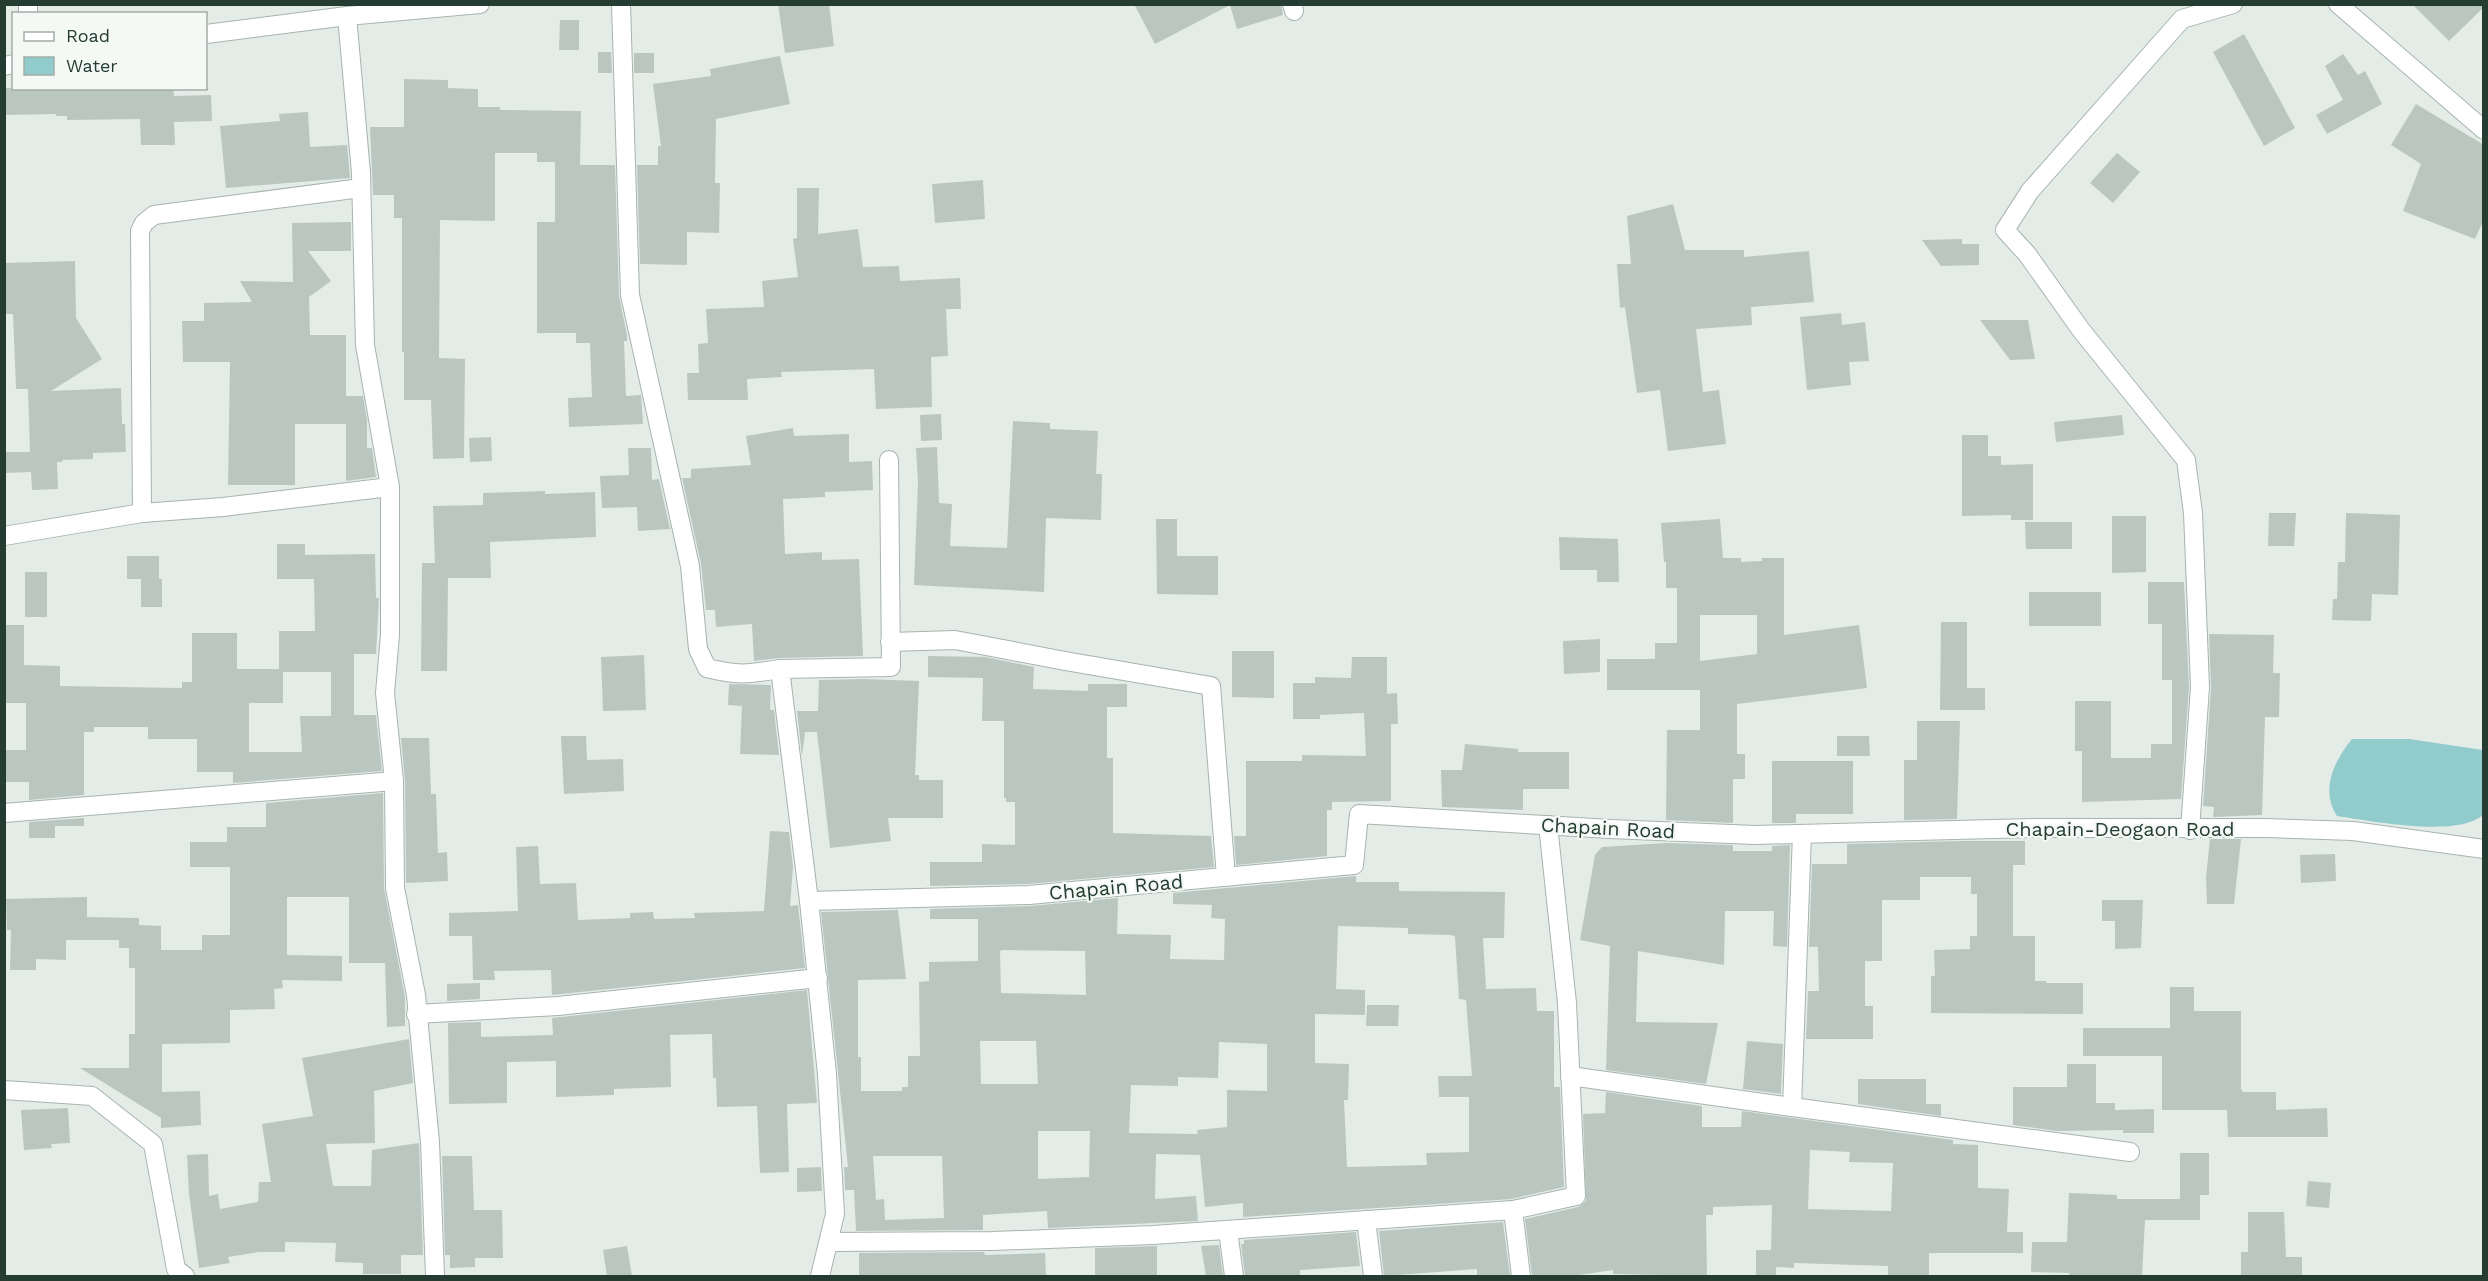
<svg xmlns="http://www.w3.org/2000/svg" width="2488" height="1281" viewBox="0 0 2488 1281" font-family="'Work Sans',sans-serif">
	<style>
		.water { fill: #92cbcc }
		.building { fill: #bac7c0; fill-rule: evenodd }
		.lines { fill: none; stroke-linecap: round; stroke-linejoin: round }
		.minor-casing { stroke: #a7b4ae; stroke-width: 20 }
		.minor { stroke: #fff; stroke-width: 18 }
		.labels { text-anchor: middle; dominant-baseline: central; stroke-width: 4.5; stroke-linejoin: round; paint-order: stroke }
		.street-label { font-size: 20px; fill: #253c33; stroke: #f5f9f6 }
	</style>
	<rect width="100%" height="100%" fill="#e4ece8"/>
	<!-- water -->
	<path class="water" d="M2352 739H2409L2483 750V815C2457 838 2371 821 2337 816 2320 790 2334 761 2352 739Z"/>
	<!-- building -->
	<g class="building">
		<path d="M778 4H829L834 46 785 53Z"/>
		<path d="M1134 4H1281L1283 15 1237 29 1230 5 1155 44Z"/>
		<path d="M2412 4H2484V7L2449 41Z"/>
		<path d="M560 20H579V50H559Z"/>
		<path d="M2244 34 2295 128 2264 146 2213 52Z"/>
		<path d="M598 52H611L612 73H598Z"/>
		<rect x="634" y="53" width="20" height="20"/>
		<path d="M2343 54 2358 75 2365 71 2382 104 2327 134 2316 115 2343 100 2325 66Z"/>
		<path d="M780 56 790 104 716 119 715 183H720L719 233 687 232V265L640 264 637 165H658V146H661L653 84 711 76 710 69Z"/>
		<path d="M404 79 448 80V88L478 89V107H500V110L581 111 580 165H615L619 296 627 335V341H624L626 396 641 395 643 424 569 427 568 398 592 397 590 343H576V333H537V222H555V162H537V153H495V221L440 220 439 358 465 359 464 458 433 459 431 400H404V352H402V218H394V195H373L370 127H404Z"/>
		<path d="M4 88H173L174 96 211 95 212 121 174 122 175 145H141L140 119 67 120V116H56V114L4 115Z"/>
		<path d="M2416 104 2484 145V219L2475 239 2403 211 2421 164 2391 145Z"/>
		<path d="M308 112 310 147 347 145 350 178 226 188 220 126 280 121 279 114Z"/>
		<path d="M2117 153 2140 172 2113 203 2090 183Z"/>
		<path d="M983 180 985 219 935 223 932 184Z"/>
		<path d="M797 188H819L818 234 858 229 863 267 899 266 900 281 960 278 961 309H946L948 356 931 357 932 407 876 409 874 369 781 372 782 377 747 379 748 400H688L687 373H699L698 344 708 343 706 309 764 307 762 281 798 277 793 239 797 238Z"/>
		<path d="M1673 204 1685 250H1744V257L1809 251 1814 302 1751 307 1752 325 1696 329 1703 392 1719 390 1726 444 1668 451 1660 390 1637 393 1625 307 1620 308 1617 264H1631L1627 216Z"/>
		<path d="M351 222V251H308L331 281 309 297 310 335H346V396H363L367 420V448H372L376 477 346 481V424H295V485H228L230 362H183L182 321H204V303L252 302 240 281 293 282 292 223Z"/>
		<path d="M1962 239V244H1979V265L1941 266 1922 240Z"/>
		<path d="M75 261 76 318 102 359 51 391 121 388 122 424H125L126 452 93 453V459L62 460V462H57L58 489 32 490 31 472 4 473V452H30L28 389H16L13 314H4V263Z"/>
		<path d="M1841 313 1842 325 1865 322 1869 361 1849 362 1851 385 1807 390 1800 317Z"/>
		<path d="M1980 320H2028L2035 359 2010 360Z"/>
		<path d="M941 414 942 440 921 441 920 415Z"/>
		<path d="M2122 415 2124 435 2056 442 2054 422Z"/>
		<path d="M1013 421 1050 423V429L1098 431 1096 474H1102L1101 520 1046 518 1044 592 914 585 918 482 916 448 937 447 939 503 952 504 950 546 1007 548Z"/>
		<path d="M793 428 794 436 849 434V462L872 461 873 490 825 492V497L783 499 785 554 822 552V560L859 559 863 656 780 658 754 661 752 624 716 627 715 610H706L701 564 682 478H691V469L751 465 746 436Z"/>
		<path d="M1962 435H1988V456H2001V465L2033 464V520H2011V515L1962 516Z"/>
		<path d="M491 437 492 461 470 462 469 438Z"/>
		<path d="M628 448H651L652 480 659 479 670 529 638 531 637 507 602 508 600 476 629 475Z"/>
		<path d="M545 491V494L595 492 596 537 490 542 491 578H448L447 671H421L422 563H435L433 506 483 505V493Z"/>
		<path d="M2269 513H2296L2294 546H2268Z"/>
		<path d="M2346 513 2400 515 2398 595 2372 594 2371 621 2332 620 2333 599H2337L2338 562H2345Z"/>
		<path d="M2112 516H2146V572L2112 573Z"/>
		<path d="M1156 519H1177V556H1218V595L1157 594Z"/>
		<path d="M1720 519 1723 558H1741V562L1762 561V558H1784V635L1859 625 1867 688 1737 704V754H1745V779H1733V823L1666 820 1667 730H1700V690H1607V659H1655V643H1677V588H1666V562H1664L1661 523ZM1700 615H1757V654L1700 661Z"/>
		<path d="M2025 522H2072V549H2026Z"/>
		<path d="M1559 537 1618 539 1619 582H1597V570H1560Z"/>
		<path d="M277 544H305V555L375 554 376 598H379L376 654H354V715H376L382 771 233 783V772H197V739H148V727H94V732H84V795L29 800V782H4V750H26V703H4V625H24V665L60 666V686L182 688V682H192V633H237V669H279V631H315L314 579H277ZM283 672H331V716H300L302 752H249V703H283Z"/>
		<path d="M127 556H159V579H162V607H141V579H127Z"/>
		<rect x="25" y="572" width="22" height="45"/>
		<path d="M2148 582H2184L2189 687 2181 799 2082 802V751H2075V701H2111V758H2151V744H2172V680H2162V624H2148Z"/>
		<rect x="2029" y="592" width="72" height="34"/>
		<path d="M1941 622H1967V688H1985V710H1940Z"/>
		<path d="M2209 634 2274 635 2273 673H2280L2279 717H2265L2262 815 2213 817 2214 807 2203 806 2211 688Z"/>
		<path d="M1600 639V672L1564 674 1563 641Z"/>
		<path d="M1232 651H1274V698L1232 697Z"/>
		<path d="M644 655 646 710 603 711 601 657Z"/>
		<path d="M928 656 985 657 1034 667 1033 689 1088 691V684H1127V707H1107V758H1113V833L1211 836 1214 867 1028 884 930 886V862H982V844L1015 845V802H1006V798H1004V721H982L983 678 928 677Z"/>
		<path d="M1352 657H1387V694L1397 693 1398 724H1391V801L1332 802V810H1327V856L1236 865 1234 836H1246V761H1302V755L1366 756 1364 713 1320 715V719H1293V683H1315V677L1351 678Z"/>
		<path d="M864 679 919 681 915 775H919V780H943V818H888L891 841 830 848 817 732H805L802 756 797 711H818L819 680Z"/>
		<path d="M729 684 771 685 770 710H774L779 755 740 754 742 706 728 705Z"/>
		<path d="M1917 721H1960L1957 819 1904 820V760H1917Z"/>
		<path d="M561 736H586L587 760 623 759 624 791 564 794Z"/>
		<path d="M1837 736H1869L1870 756H1837Z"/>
		<path d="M401 738H429L431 794H436L438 853 447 852 448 881 406 883 405 781Z"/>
		<path d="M1465 744 1518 749V752H1569V789H1523V810L1442 807 1441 770H1462Z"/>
		<path d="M1772 761H1853V814H1796V823H1772Z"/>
		<path d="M383 793 384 888 405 997V1026L387 1027 385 963H349V897H287V955L342 956V981L282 980 283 988 274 989 275 1009 230 1010V1043L162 1044V1092L200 1091 201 1125 161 1128V1118L80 1068H129V1034H135V968H129V948H119V940H66V960L36 959V970H10L11 930H7L6 899 87 897V917L139 918V925L161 926V950H202V935H230V867H190V842H227V827H266V803Z"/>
		<path d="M84 818V826H55V838H29V822Z"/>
		<path d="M770 831 789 832 793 867 790 906 798 905 805 968 552 995 551 970 494 971 495 980H473L472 936H449V913L518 911 516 847 538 846 540 884 576 883 578 920 630 918V913L653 912 654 919 695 918 694 913 764 911Z"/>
		<path d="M2210 839H2241L2234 904H2207L2206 877Z"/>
		<path d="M1957 841H2025V865H2013V936H2035V981H2046V983H2083V1014L1931 1013V976H1935L1934 950 1970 949V936H1977V894H1971V877H1920V900H1882V961H1865V1006H1873V1039H1806L1808 991H1819L1818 947H1809L1812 864H1847V844Z"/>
		<path d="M1666 843 1733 845V851H1772V846L1790 845 1787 947 1773 946 1774 911H1725L1724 965 1638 951 1636 1022 1718 1023 1706 1084 1606 1070 1610 946 1580 940 1595 855 1602 847Z"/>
		<path d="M2335 854 2336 881 2301 883 2300 855Z"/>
		<path d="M1356 876V882H1399V891L1505 892 1504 938H1483L1486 989 1536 988 1537 1011H1554V1087H1560L1564 1187 1511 1199 1243 1217V1203L1205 1207 1200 1155 1156 1154 1155 1199 1196 1196 1198 1221 1048 1228 1047 1211 983 1215V1230L856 1231 854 1190H845L844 1167H848L821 912 898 910 906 979 858 980V1057H861V1091H902V1087H908V1056H920L919 982 929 981V962L978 961V919H930V909L1030 906 1118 898 1117 934 1171 935 1170 959 1224 960 1225 919 1211 918 1212 905 1173 904V893ZM1338 926 1408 928V934L1452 935 1455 937 1459 999 1466 1000 1472 1076H1438L1439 1097H1469V1152L1426 1153 1427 1165 1347 1167 1344 1100H1348L1349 1064 1315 1063V1014L1365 1015V990L1336 989ZM1003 950 1085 951 1086 995 1001 993 1000 951ZM980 1041H1036L1038 1084H981ZM1219 1042 1267 1044V1091L1227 1090V1127L1197 1130 1198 1134 1129 1133 1131 1085 1178 1086V1077L1218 1078ZM1038 1131H1090L1089 1177 1038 1179ZM873 1156H942L944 1218 885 1220 884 1199 876 1200Z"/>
		<path d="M2102 900H2143L2141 948 2115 949V921H2102Z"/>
		<path d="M480 983V999L447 1001V984Z"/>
		<path d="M2170 987H2194V1011H2241V1089L2243 1092H2276V1110L2327 1108 2328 1137H2228L2227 1110H2162V1056H2083V1028H2170Z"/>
		<path d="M807 990 817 1103 787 1104 789 1172 760 1173 757 1106 717 1107 716 1078H713L712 1034 670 1035 671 1087 614 1089V1095L556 1097V1061L507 1062V1103L449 1104 448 1023 481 1022V1037L553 1035 552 1018Z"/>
		<path d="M1367 1005H1399L1398 1026H1366Z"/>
		<path d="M409 1039 413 1083 374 1091 375 1143 326 1144 333 1186H371L372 1150 419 1143 423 1255H401V1274H363V1263L335 1262 336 1243 285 1242V1252H259L228 1257 230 1263 199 1268 189 1194 187 1155 208 1154 209 1196 218 1194 220 1209 258 1202 259 1182H271L262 1124 313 1116 302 1058Z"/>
		<path d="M1747 1041 1783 1044 1781 1094 1743 1089Z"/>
		<path d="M2067 1064H2096V1103H2115V1110L2154 1109V1133H2123V1130L2057 1131 2013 1125V1087H2067Z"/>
		<path d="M1858 1079H1926V1104H1941V1116L1858 1104Z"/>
		<path d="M1606 1092 1702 1106V1127H1741L1742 1111 1953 1140V1144L1978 1145V1188L2009 1189 2007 1232H2023V1253H1929V1276H1888V1266L1794 1263V1268L1776 1267V1276H1756V1250H1771L1772 1205 1713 1207V1215H1706L1707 1276 1613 1274V1270L1573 1276H1532L1525 1219 1578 1207 1586 1201 1583 1114 1605 1113ZM1810 1150 1850 1152 1849 1162 1893 1163 1891 1211 1808 1209Z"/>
		<path d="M68 1108 70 1143 51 1144 52 1148 24 1150 21 1110Z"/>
		<path d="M2180 1153H2209V1195H2200V1220H2145L2142 1276H2069V1273L2031 1272 2032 1242H2067L2069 1193 2117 1195V1199H2180Z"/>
		<path d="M442 1156H472L474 1210H502L503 1258H475V1267L450 1268V1255H445Z"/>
		<path d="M821 1167 822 1191 797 1192V1168Z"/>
		<path d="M2308 1181 2331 1183 2329 1208 2306 1206Z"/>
		<path d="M2248 1212H2284L2286 1257H2302V1276H2241V1252H2248Z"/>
		<path d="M1503 1222 1510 1276H1477V1269L1384 1276 1379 1231Z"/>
		<path d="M1356 1232 1360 1266 1300 1270V1276H1245L1241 1244H1244V1240Z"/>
		<path d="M1219 1245 1223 1276H1206L1201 1246Z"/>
		<path d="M627 1246 632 1276H607L603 1250Z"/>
		<path d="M1157 1246V1276H1095V1248Z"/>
		<path d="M984 1252 985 1255 1045 1253 1046 1276H859V1253Z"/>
	</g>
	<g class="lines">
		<defs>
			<g id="minor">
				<path d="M28 4V14"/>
				<path d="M621 4 630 295 690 566 698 649 707 668C738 676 749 674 780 669"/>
				<path d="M1292 4 1294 11"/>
				<path d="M2338 4 2484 130"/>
				<path d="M347 16 361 173 365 345 390 487V635L385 693 394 781 395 888 416 995 430 1142 435 1276"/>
				<path d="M206 34 347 16 480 4"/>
				<path d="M4 66 14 64"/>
				<path d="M142 513 140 231 144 223 154 215 361 188"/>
				<path d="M4 536 142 513 223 507 390 487"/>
				<path d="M890 642 955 640 1065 661 1211 686 1226 877"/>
				<path d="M4 813 394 781"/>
				<path d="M2190 830 2200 687 2193 513 2186 460 2081 330 2027 254 2005 230 2030 191 2182 19 2233 4"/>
				<path d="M809 901 780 669 891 667 889 460"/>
				<path d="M416 1014 558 1006 818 978"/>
				<path d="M1570 1076 1792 1107 1802 834"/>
				<path d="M4 1090 92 1096 153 1144 176 1269 185 1276"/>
				<path d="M1792 1107 2130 1152"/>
				<path d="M1513 1210 1576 1196 1567 1003 1548 825"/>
				<path d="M1366 1220 1373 1276"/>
				<path d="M1228 1230 1234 1276"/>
				<path d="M830 1242 993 1241 1153 1235 1513 1210 1521 1276"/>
				<path d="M820 1276 835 1214 827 1074 809 901 1029 895 1354 865 1359 814 1610 829 1755 835 2033 828H2266L2353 831 2484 849"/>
			</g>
		</defs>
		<!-- minor casing -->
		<use href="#minor" class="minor-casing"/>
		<!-- minor -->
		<use href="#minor" class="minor"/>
	</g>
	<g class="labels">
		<!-- street labels -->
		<g class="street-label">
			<text transform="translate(1608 828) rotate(3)">Chapain Road</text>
			<text x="2120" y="829">Chapain-Deogaon Road</text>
			<text transform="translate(1116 887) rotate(-5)">Chapain Road</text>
		</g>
	</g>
	<!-- border -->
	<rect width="2488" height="1281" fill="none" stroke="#253c33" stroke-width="12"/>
	<!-- legend -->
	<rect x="12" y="12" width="195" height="78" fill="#f5f9f6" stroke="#a2ada8" stroke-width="1.5"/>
	<rect x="24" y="32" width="30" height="9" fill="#ffffff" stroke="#a2ada8" stroke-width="1.5"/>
	<text x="66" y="42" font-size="18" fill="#253c33">Road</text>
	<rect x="24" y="57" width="30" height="18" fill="#92cbcc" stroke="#a2ada8" stroke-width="1.5"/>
	<text x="66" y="72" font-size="18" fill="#253c33">Water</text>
</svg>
